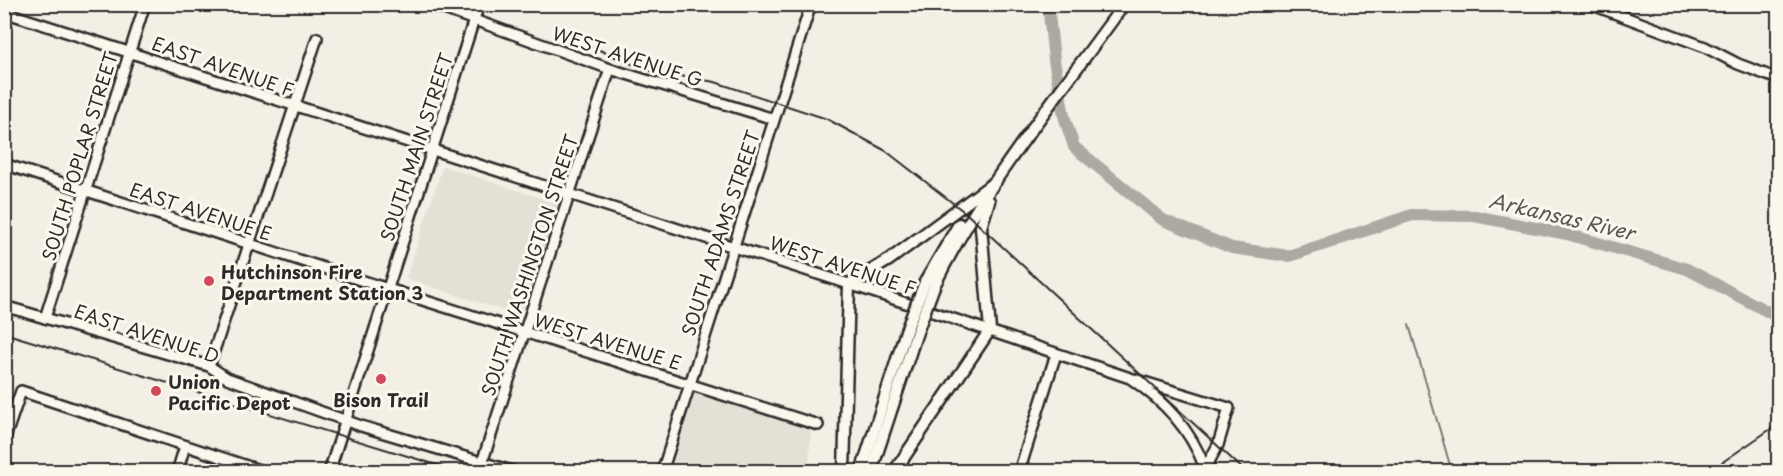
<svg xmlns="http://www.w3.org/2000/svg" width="1783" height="476" viewBox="0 0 1783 476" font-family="'Playpen Sans',sans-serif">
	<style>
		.built { fill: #e4e0d6 }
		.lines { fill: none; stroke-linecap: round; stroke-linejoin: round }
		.stream { stroke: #787772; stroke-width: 2 }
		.river { stroke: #aca9a2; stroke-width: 12 }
		.minor-casing { stroke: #2b2b2b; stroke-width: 14 }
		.major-casing { stroke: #2b2b2b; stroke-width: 15 }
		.minor { stroke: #fbf7ec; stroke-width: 9 }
		.major { stroke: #fbf7ec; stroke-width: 10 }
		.rail { stroke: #2b2b2b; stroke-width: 2 }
		.major-bridge-casing { stroke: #2b2b2b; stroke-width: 15; stroke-linecap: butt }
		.major-bridge { stroke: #fbf7ec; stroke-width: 10 }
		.poi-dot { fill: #d1495b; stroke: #fbf7ec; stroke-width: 2 }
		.labels { text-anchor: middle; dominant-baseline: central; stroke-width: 6; stroke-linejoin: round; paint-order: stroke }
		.street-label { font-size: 18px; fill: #2b2b2b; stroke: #fbf7ec }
		.poi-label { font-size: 18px; font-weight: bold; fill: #2b2b2b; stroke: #fbf7ec; text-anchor: start }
		.water-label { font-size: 20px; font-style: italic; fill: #585755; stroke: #fbf7ec }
	</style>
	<rect width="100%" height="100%" fill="#f3efe4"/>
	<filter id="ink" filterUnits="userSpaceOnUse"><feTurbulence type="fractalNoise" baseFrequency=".0167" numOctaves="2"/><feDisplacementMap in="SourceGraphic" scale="12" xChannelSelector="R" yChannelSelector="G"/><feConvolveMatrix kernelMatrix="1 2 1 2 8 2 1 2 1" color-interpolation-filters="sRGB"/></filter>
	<g filter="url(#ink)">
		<!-- built -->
		<g class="built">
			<path d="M443 166 559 204 522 317 406 278Z"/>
			<path d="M693 388 790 419 811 432 808 471 667 472Z"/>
		</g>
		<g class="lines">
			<!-- stream -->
			<path class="stream" d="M1409 325 1452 472"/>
			<!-- river -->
			<path class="river" d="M1048 4 1054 60 1064 116 1074 147 1163 220 1232 248 1289 256 1412 215 1474 216 1567 234 1687 269 1778 317"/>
			<defs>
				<g id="minor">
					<path d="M430 4 610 69 774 119"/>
					<path d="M1590 4 1705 47 1738 64 1778 79"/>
					<path d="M4 12 849 284 1130 378C1165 402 1190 428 1205 468"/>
					<path d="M4 164 388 289 818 425"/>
					<path d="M4 306 209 366 227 378 361 426 515 472"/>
					<path d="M45 318 145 4"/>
					<path d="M209 366 317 38"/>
					<path d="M1134 379 1229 408 1218 445 1205 469"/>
					<path d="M4 441 21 391 265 472"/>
					<path d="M177 472 185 446"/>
					<path d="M329 472 479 4"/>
					<path d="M479 472 610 69"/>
					<path d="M662 472 811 4"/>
					<path d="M1019 472 1056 354"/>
				</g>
				<g id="major">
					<path d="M925 282 959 224"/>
					<path d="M934 286C983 185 1059 95 1124 4"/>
					<path d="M844 472 849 284 889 260 996 181"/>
					<path d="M861 472 906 331"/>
					<path d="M871 472 916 335"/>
					<path d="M894 472 990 330 981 227 989 201"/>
				</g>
			</defs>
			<!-- minor casing -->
			<use href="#minor" class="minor-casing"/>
			<!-- major casing -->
			<use href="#major" class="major-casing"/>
			<!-- minor -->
			<use href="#minor" class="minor"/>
			<!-- major -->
			<use href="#major" class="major"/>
			<!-- rail -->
			<g class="rail">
				<path d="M555 31 646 70 715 82 827 119 886 151 967 214 1246 472"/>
				<path d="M4 333 460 472"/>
				<path d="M4 463 31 472"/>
				<path d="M1708 472 1778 424"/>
			</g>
			<defs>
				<g id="major-bridge">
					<path d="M906 331 925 282"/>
					<path d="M916 335 934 286"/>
				</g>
			</defs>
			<!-- major-bridge casing -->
			<use href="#major-bridge" class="major-bridge-casing"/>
			<!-- major-bridge -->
			<use href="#major-bridge" class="major-bridge"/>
		</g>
	</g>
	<!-- markers -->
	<g class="poi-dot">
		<circle cx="209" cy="281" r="6"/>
		<circle cx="381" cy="379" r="6"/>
		<circle cx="156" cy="391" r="6"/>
	</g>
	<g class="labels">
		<!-- street labels -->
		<g class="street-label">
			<text transform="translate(628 56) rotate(18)">WEST AVENUE G</text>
			<text transform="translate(223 66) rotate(19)">EAST AVENUE F</text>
			<text transform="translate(416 147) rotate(-72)">SOUTH MAIN STREET</text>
			<text transform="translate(79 156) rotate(-73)">SOUTH POPLAR STREET</text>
			<text transform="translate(201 211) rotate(18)">EAST AVENUE E</text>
			<text transform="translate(720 233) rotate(-72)">SOUTH ADAMS STREET</text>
			<text transform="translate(529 265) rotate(-72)">SOUTH WASHINGTON STREET</text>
			<text transform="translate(843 265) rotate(18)">WEST AVENUE F</text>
			<text transform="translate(147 333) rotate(18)">EAST AVENUE D</text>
			<text transform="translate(608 341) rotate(17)">WEST AVENUE E</text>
		</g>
		<!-- poi labels -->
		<g class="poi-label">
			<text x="221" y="271">Hutchinson Fire<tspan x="221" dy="21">Department Station 3</tspan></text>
			<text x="168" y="381">Union<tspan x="168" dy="21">Pacific Depot</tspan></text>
			<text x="381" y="399" text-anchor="middle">Bison Trail</text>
		</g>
		<!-- water labels -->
		<g class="water-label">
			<text transform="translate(1562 216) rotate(13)">Arkansas River</text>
		</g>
	</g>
	<!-- margin -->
	<rect width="1783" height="476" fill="none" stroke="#fbf7ec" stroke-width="24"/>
	<rect x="12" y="12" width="1759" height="452" fill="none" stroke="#2b2b2b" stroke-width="2" filter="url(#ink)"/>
</svg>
